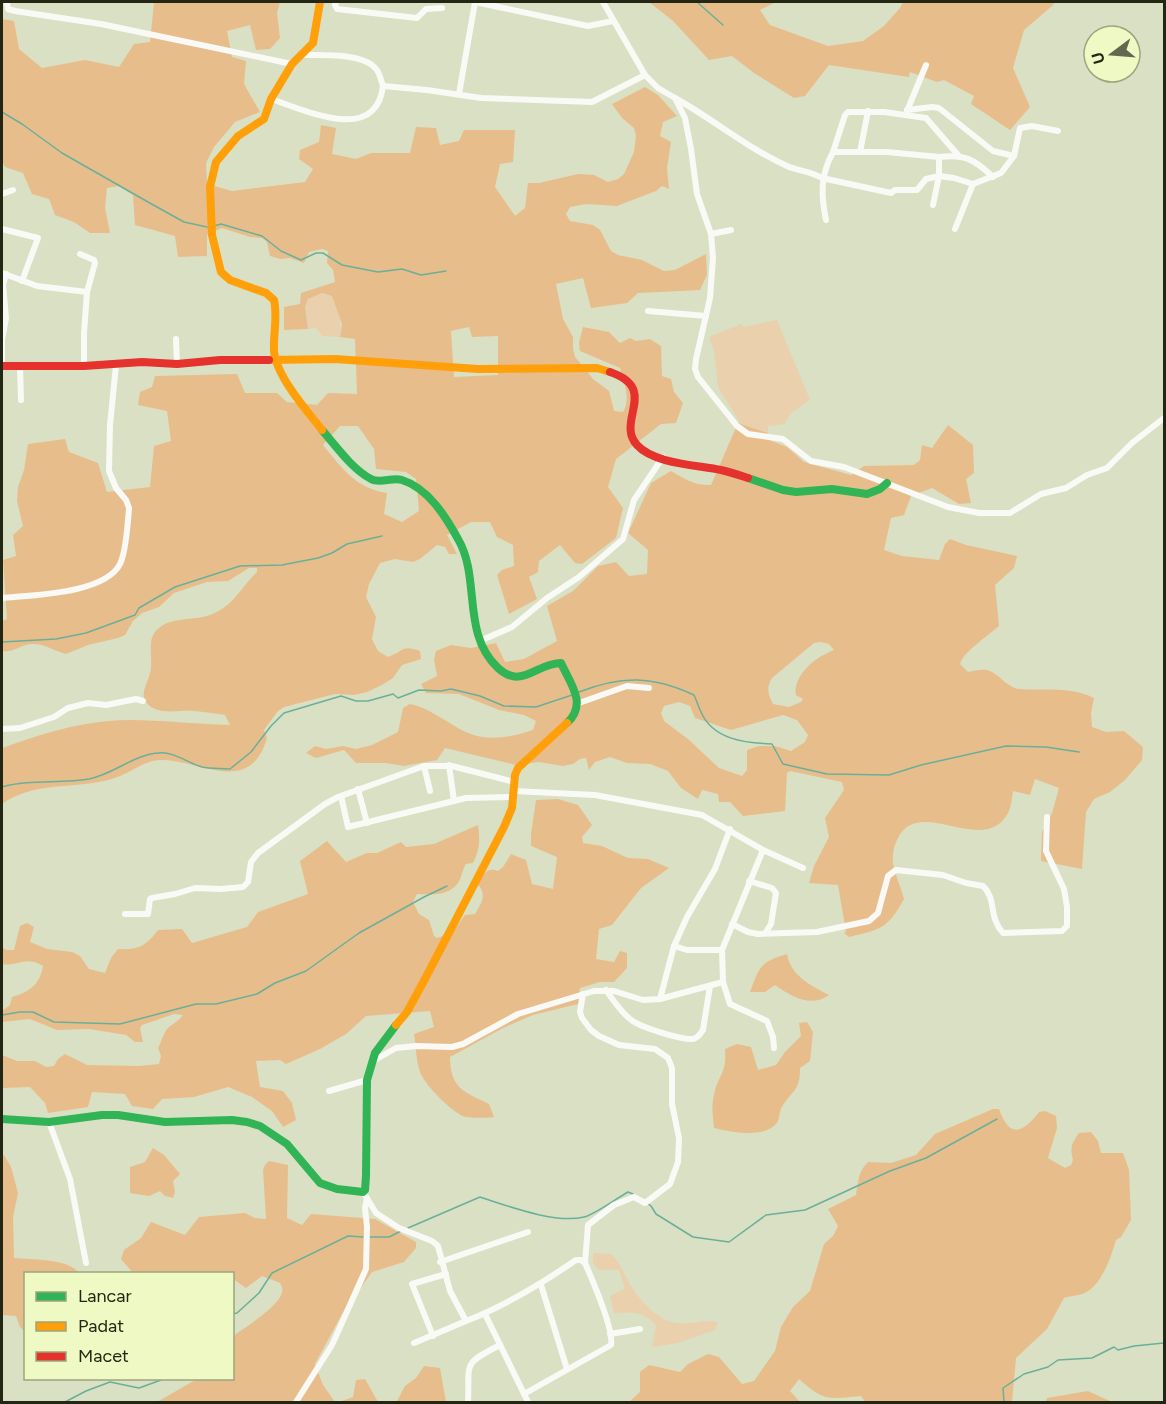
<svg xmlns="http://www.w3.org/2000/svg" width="1166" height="1404" viewBox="0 0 1166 1404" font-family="Figtree,sans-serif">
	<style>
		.green { fill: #ebd0ad }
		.forest { fill: #e8bd8c; fill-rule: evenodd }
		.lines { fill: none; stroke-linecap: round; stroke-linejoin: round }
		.stream { stroke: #69b09a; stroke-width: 1.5 }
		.street { stroke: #f9faf6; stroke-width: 6 }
		.fast { stroke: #30b455; stroke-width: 8 }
		.slow { stroke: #ff9f0a; stroke-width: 8 }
		.jam { stroke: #e5322d; stroke-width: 8 }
	</style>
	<rect width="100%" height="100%" fill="#dae0c3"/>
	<!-- green -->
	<g class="green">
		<path d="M322 293 332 296C339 309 342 322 340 337L322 336 316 328 308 329 305 307 308 299Z"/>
		<path d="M777 320 810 400 791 413 785 424 768 426V433L738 423 739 421 718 387 714 351 709 337 741 324 743 327Z"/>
		<path d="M593 1253 611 1254C623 1266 624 1276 633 1289 642 1303 658 1320 676 1323 690 1325 704 1319 718 1322L715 1330 678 1343 652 1347 656 1325C642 1310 633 1313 614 1313L610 1296 625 1289 619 1270H599L593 1263Z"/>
	</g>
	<!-- forest -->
	<g class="forest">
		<path d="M154 2H280L277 13 280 38 270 49 256 50 250 25 227 31 232 57 246 61 244 84 260 112 235 122 214 147 206 163 207 184 232 191 305 182 313 169 299 159 300 150 319 142 321 125 336 128 332 154 356 159 371 153H410L416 127 436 128 440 145 459 141 464 130H515L513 162 500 164 495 187 515 216 525 208 528 183H539L578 174 594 175 608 182 618 179 624 174 634 152 636 136 634 128 622 118 612 104 645 87 658 95 677 116 663 122 660 136 671 142 667 168 669 189 662 186 656 191 617 206 586 204 570 207 566 214 570 221 593 225 600 230 611 251 618 255 642 260 664 271 675 270 706 254 707 275 700 290 638 293 627 303 591 308 583 278 556 284 563 319 573 337V349L575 357 593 379 609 391 614 411 623 412C631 399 624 382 620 368L580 351 579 343 583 327 609 332 620 343 630 338 636 341 650 339 661 346 662 376 671 379 674 392 683 403 676 423 661 424 616 459 608 487 623 508 616 538 582 564 575 563 560 545 539 561 538 572 529 577 537 599 509 614 497 575 502 570 514 566 513 545 497 537 490 522H471L447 535 457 554H449L445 547 437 545 420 559 413 562 395 559 380 563 369 584 366 597 376 617 372 639 378 651 388 657C403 652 402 644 420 651L421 659 402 665 393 678 382 685 367 692 354 695 335 694 284 707 278 711 264 730 267 738C250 797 200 760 162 760 145 760 135 770 120 776 80 792 39 778 2 804V748C42 734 84 720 128 720 162 720 196 724 230 725L225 715C215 713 204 712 193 711 180 710 164 714 153 708 149 706 145 702 144 698 142 688 151 677 151 667 152 657 148 640 155 632 168 616 190 621 207 616 233 608 240 588 257 572V568H249L228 581 207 582 174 593 159 607 142 613 133 621 125 635 118 638 88 645 66 654C54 651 44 643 32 644 21 644 14 653 2 651V621L7 619 3 560 16 556 13 535 23 526 17 501 18 487 24 470 28 444 65 439 69 452 98 463 107 492 150 487 154 446 171 441 167 411 138 405 140 392 152 387 155 376 237 374 245 393H277L287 402 317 405 328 393 357 394 355 339 340 337 342 324 332 296 322 293 308 299 305 307 308 329 284 330V307L300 304 301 293 335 282 333 270 327 263 328 251 322 249 309 252 304 263 290 258 280 259 270 256 267 242 262 238 250 237 222 228 207 235V256L178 257 175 236 135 225 133 195 119 186 107 188 105 208 110 233H90L74 222 55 215 49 199 32 194 23 173 5 167 2 161V19L14 21 19 49 42 68 85 60 119 67 134 44 150 42ZM469 327 472 337 498 336V375L454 377 451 331ZM340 426H358L374 449 376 469 406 472 416 479 419 511 402 522 384 514 387 493C355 488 342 468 323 445Z"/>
		<path d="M633 3V2H773L774 3 760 10 770 25 828 46 863 41 884 26 900 8 903 2H1055L1052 6 1024 30 1013 68 1030 107 1010 130 971 104 974 96 944 80 937 82 910 72 909 77 829 65 805 96 794 98 754 73 732 56 709 60 673 21 649 2Z"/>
		<path d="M738 423 768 433 769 440 787 447 804 462 851 475 864 466 914 465 920 460 922 445 932 448 948 425 973 445 974 473 966 479 971 503 959 504 932 488 911 496 904 515 891 518 884 550 902 556 939 560 945 544 950 539 966 545 1017 556 1014 568 995 585 999 626C989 635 963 652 960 664L968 672C974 671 981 669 987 670 999 673 1007 688 1019 689 1045 691 1070 686 1094 698L1091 713 1092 727 1106 732 1124 731 1143 747 1142 760 1125 780 1110 792 1094 799 1086 812 1082 869 1041 861 1042 832 1052 813 1059 788 1035 779 1030 795 1013 791C1012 798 1011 807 1008 813 984 857 922 797 899 836 894 845 892 853 893 863 895 875 901 887 904 899 887 929 882 929 849 937L844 933 846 932 838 885 809 883 814 866 829 837 825 818 844 790 842 782 790 771 787 773 785 811 743 816 730 802H719L718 794 702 790 698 799 681 788 668 771 650 764 627 763 610 757 595 762 589 770 586 758 580 759 573 764 563 766 539 762 516 765 445 748 437 760 404 766 386 763H356L344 750 316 758 306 753 315 746 326 749 343 746 356 749 372 745 398 732 403 708 410 704C429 708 443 720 460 729 484 743 508 738 533 730L536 721 524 715 499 710 459 694 426 693 421 684 437 676 434 659 436 651 451 645 471 648 496 643 505 662 524 659 557 641 547 606 573 591 598 566 616 562 629 576 647 574 648 550 628 533 651 483 671 471C684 479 696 486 711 485ZM821 642 829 644 834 650C828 653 822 655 817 659 806 666 793 682 796 695L803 699 801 702 789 707 773 704C768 694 766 688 772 678L814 643ZM679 702 690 706 695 718 731 730 783 715 797 720 808 735 805 742 791 751 775 746H759L747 750V770L742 776 719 768 688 739 664 721 661 713 664 706Z"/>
		<path d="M558 799 578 805 592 825 582 837 583 843 602 846 628 858 648 859 669 868 641 888 612 925 599 929 596 959 614 962 620 951 627 953V968L614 982H600L580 988 578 1004 533 1015 503 1028 450 1057C450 1088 464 1092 489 1104L494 1117C490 1118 470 1118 466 1117 453 1114 424 1084 420 1072 416 1060 416 1046 414 1034L434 1027 430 1011 366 1016 346 1034 320 1049 286 1064 280 1060 256 1061 260 1087 283 1091 292 1103 296 1120 283 1127 272 1111 252 1097 228 1087 194 1097 162 1099 153 1109 132 1106 125 1094 92 1092 88 1107 48 1113 45 1103 30 1087 2 1088V1055L17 1061H35L46 1067 54 1066 58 1059 65 1054 87 1065 138 1066 159 1064 161 1056 158 1048C161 1043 163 1034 167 1029 172 1024 178 1022 183 1015L174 1014 142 1025 140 1028 143 1042H135L126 1035 89 1029 57 1030 30 1019 2 1022V1011L10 1005 12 997C29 992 40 985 43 966 26 955 18 967 2 964V947L6 950H14L20 926 27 923 34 927 30 942 47 949 72 952 80 956 89 969 105 973 111 958 118 949C139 950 146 946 158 930L182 929 192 943 247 927 258 912 308 894 300 861 327 841 346 862 367 853H377L401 842 406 847 434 844 478 825C480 839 480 849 473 863L466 864C462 870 462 877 458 883 449 896 431 895 417 894L413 902 419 914 429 920 434 936 437 938 453 932 465 915 475 914C481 904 488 894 477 884 483 876 486 866 498 871L503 867 511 854 526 860 532 884 553 889 557 857 531 846V834L536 800Z"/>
		<path d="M787 954C791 976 810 985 829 995 811 1008 792 997 775 985L765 992H750C760 966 760 962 787 954Z"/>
		<path d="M807 1022 813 1032 810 1061 800 1068C800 1090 794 1089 783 1105 779 1110 780 1118 777 1123 764 1139 731 1132 714 1128 713 1117 711 1106 714 1095 718 1074 727 1075 725 1049L737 1044 751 1047 758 1070 776 1065 785 1052 801 1036 799 1023Z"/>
		<path d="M993 1109H999C1009 1138 1022 1134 1039 1112L1045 1111 1056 1116 1057 1128 1048 1158 1065 1168 1071 1165 1073 1160C1070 1148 1071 1144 1079 1133L1091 1132 1098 1141 1101 1153H1123L1129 1170 1131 1220 1121 1237 1116 1240C1111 1257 1101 1288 1082 1294 1076 1296 1070 1296 1064 1298L1047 1329 1016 1358 1012 1402H865L861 1396C828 1399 825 1402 799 1379L790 1391 800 1402H620L630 1401 640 1392V1372L649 1365 680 1372 688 1364 708 1354 719 1357 742 1384 754 1381 775 1351 781 1327 793 1307 810 1291 824 1244 833 1236 838 1226 828 1209 856 1195C858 1183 858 1171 868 1162L891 1163 916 1155 935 1134Z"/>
		<path d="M153 1148 164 1155 180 1174 173 1181 175 1192 173 1198 165 1196 160 1191 149 1196 130 1193V1167L145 1162Z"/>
		<path d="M4 1155 11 1167 18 1193 13 1217 14 1258C31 1260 68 1258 79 1273L26 1274 25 1332 20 1327 16 1316 2 1315V1156Z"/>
		<path d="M269 1161 288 1165 287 1218 302 1225 311 1214 375 1219 416 1242V1248L404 1262 372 1272 342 1314 315 1364 323 1385 335 1402H157L197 1379 232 1378 233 1336C244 1328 280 1306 282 1292 283 1288 282 1287 280 1283L262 1276 246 1288 233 1279 232 1274 133 1273 121 1259 124 1250 141 1238 151 1222 185 1235 199 1217 245 1213 255 1218 266 1219 263 1170 265 1165Z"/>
		<path d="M424 1366 440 1368 446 1402H390L397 1401 405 1386 416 1378Z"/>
		<path d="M365 1379 378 1402H339L353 1397 356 1380Z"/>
		<path d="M1088 1391 1112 1402H1046L1047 1398Z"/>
	</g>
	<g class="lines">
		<!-- stream -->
		<g class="stream">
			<path d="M697 2 723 25"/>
			<path d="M2 112 22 124 62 153 148 202 184 222 207 227"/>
			<path d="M214 226 221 224 262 236 281 251 301 260 316 253H323L342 265 378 272 402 269 421 275 446 271"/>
			<path d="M2 642 56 639 86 633 135 615 139 608 175 587 240 566 282 565 318 558 332 553 347 544 382 536"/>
			<path d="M579 692C622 675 653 676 694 695 697 701 698 706 701 712 713 740 746 743 772 744L783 764 827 774 889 775 921 765 1006 746 1046 747 1079 752"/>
			<path d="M2 787C30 779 60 784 89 779 114 774 133 755 158 753 174 751 187 763 202 767 211 769 221 768 230 769L251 752 271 726 284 713 341 696 356 701H368L393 694 398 698 419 690 441 691 451 689 480 696 504 706 536 707 572 695"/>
			<path d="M2 1015 20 1012H33L54 1022 120 1024 196 1004H216L257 994 275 983 306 971 359 933 424 897 447 886"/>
			<path d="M647 1203 651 1206 656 1214 693 1237 729 1242 766 1215 805 1210 890 1171 926 1158 997 1119"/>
			<path d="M408 1228 480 1197C508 1206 555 1224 584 1217 594 1215 617 1198 628 1192L633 1194"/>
			<path d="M368 1237H389L401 1231"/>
			<path d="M232 1314 237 1313 259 1293 272 1273 348 1236 363 1237"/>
			<path d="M65 1402 86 1391 110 1382 139 1388 161 1380 162 1378"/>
			<path d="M1004 1402 1003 1388 1024 1374 1048 1367 1058 1360 1092 1358 1114 1347 1118 1350 1134 1346 1164 1343"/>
		</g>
		<!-- street -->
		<g class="street">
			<path d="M7 2 8 9 15 11 101 24 292 64"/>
			<path d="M336 2 335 5 337 9 417 18 426 9 442 8"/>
			<path d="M475 2 588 26 613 21"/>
			<path d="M603 2 645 75 658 88 675 98 685 118 691 149 697 194 711 234 713 258 710 298 696 359 695 369 698 377 737 426 748 434 783 439 811 461 844 467 948 507 979 513H1010L1041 494 1066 488 1087 475 1107 468 1132 443 1164 418"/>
			<path d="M304 55C322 55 364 53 376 69 380 73 381 81 383 86"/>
			<path d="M459 94 475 2"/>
			<path d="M675 98C713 119 747 148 787 166 798 171 811 171 822 178L891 193 895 190H917L926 179 939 176 954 178 973 184 1001 173 1014 156 1020 128 1032 126 1058 131"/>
			<path d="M271 99C305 110 376 145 383 86L427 90 481 98 592 102 645 75"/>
			<path d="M907 110 932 107 939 108 993 151 1014 156"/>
			<path d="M907 111 926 65"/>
			<path d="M833 152 845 115 848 112H884L926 118 958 155"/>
			<path d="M860 152 868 111"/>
			<path d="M939 157C965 154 974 159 993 177"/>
			<path d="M2 194 13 190"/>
			<path d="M826 220C821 195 820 176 833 152H887L939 157V176L933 205"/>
			<path d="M2 229 38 238 22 281"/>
			<path d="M955 229 973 184"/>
			<path d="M711 234 731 230"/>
			<path d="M80 254 94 260 95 263 87 292 84 333V366"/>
			<path d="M2 273 37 286 87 292"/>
			<path d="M648 311 706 316"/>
			<path d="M176 339 177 364"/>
			<path d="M2 366V340L6 318 3 285 6 274"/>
			<path d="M20 366 21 400"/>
			<path d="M2 598C31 595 105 594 120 564 126 552 128 522 129 508L126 500 116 488 109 471 110 425 116 365"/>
			<path d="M482 640 512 627 547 598 579 577 623 539 634 500 663 457"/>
			<path d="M579 703 627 686 649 688"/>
			<path d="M2 729 20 728 54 717 68 708 88 703 106 705 136 699 143 701"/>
			<path d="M449 765 454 801"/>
			<path d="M424 766 430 791"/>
			<path d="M358 789 367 823"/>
			<path d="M514 791 595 795 702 815 763 850 722 950 723 982 660 999"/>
			<path d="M341 796 348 827 466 798 513 797"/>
			<path d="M763 850 803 868"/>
			<path d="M749 881 772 888 776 893 771 924 766 932"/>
			<path d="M125 914H148L150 899 152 898 175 894 195 888 221 889 243 887 248 882 251 862 258 853 325 804 338 797 424 766H452L514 782"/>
			<path d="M732 924 748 932 758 934 817 932 869 921 878 913 888 876 896 870 943 875 966 883 983 886C997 899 988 917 1003 933L1062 931 1067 926V907L1064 889 1046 851 1047 817"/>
			<path d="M674 946 687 917 715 869 730 829"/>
			<path d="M723 982 730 1004 767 1021 773 1037 774 1048"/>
			<path d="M606 990C613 1000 620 1011 630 1019 639 1027 681 1040 693 1039 698 1038 700 1034 703 1030L710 986"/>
			<path d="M583 994 580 1012 582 1018 591 1030 599 1036 619 1045 655 1049 668 1058 672 1068V1104L679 1138 678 1162 670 1184 645 1203 634 1197 614 1205 588 1225 585 1263"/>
			<path d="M373 1061 396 1048 416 1046 452 1047 463 1044 518 1014 594 991H614L643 1000 660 999 674 946 687 950H722"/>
			<path d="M329 1091 367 1080"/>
			<path d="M49 1122 70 1179 86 1263"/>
			<path d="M363 1192 376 1213 399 1228 432 1241 438 1246 450 1291 466 1321C505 1306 541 1284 576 1260H581L585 1263C592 1279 614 1330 611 1345L524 1394"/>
			<path d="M440 1262 528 1232"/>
			<path d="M541 1285 567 1369"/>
			<path d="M485 1314 528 1402"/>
			<path d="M610 1334 640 1329"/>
			<path d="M433 1336 412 1284 446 1274"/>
			<path d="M414 1343 466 1321"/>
			<path d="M296 1402 332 1345 366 1269 367 1227 365 1208 367 1198"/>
			<path d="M468 1402C470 1362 461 1365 500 1345"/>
		</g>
		<!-- fast -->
		<g class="fast">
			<path d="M322 430C336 446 352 469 371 479 380 484 392 477 402 480 428 488 446 517 458 539 481 578 461 634 498 668 522 690 536 663 561 663 570 683 588 704 567 723"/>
			<path d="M748 478 783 490 796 492 832 489 867 494 880 489 887 483"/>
			<path d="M2 1119 49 1122 102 1115H118L165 1122 232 1120 247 1122 260 1126 287 1144 320 1183 337 1189 363 1192 365 1190 366 1176 367 1080 375 1053 396 1025"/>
		</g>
		<!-- slow -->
		<g class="slow">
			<path d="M320 2 313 43 292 64 271 99 264 119 238 136 216 162 210 187 212 235 221 272 230 280 266 293 274 300C278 317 273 334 274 351 276 376 307 411 322 430"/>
			<path d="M269 360 335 359 478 369 597 368 610 372"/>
			<path d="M396 1025 407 1012 425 979 504 827 512 808 515 775 518 768 567 723"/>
		</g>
		<!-- jam -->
		<g class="jam">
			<path d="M2 366H84L142 362 177 364 220 360H269"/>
			<path d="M610 372C660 389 615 421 637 445 654 464 698 465 721 470 730 472 739 475 748 478"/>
		</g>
	</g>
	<!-- border -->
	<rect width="1166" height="1404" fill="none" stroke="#232612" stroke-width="6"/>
	<!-- legend -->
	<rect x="24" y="1272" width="210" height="108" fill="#eef9c4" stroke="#9da57d" stroke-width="1.5"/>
	<rect x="36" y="1292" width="30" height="9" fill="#30b455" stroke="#9da57d" stroke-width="1.5"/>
	<text x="78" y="1302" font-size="18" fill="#232612">Lancar</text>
	<rect x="36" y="1322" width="30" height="9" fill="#ff9f0a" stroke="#9da57d" stroke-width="1.5"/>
	<text x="78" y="1332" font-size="18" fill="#232612">Padat</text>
	<rect x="36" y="1352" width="30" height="9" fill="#e5322d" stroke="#9da57d" stroke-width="1.5"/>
	<text x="78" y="1362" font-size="18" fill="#232612">Macet</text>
	<!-- north arrow -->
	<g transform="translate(1112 54) rotate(254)"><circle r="28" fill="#eef9c4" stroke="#9da57d" stroke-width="1.5"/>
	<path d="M0-4.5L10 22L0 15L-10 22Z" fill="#636750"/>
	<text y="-9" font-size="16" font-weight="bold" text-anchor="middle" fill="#232612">U</text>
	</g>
</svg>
